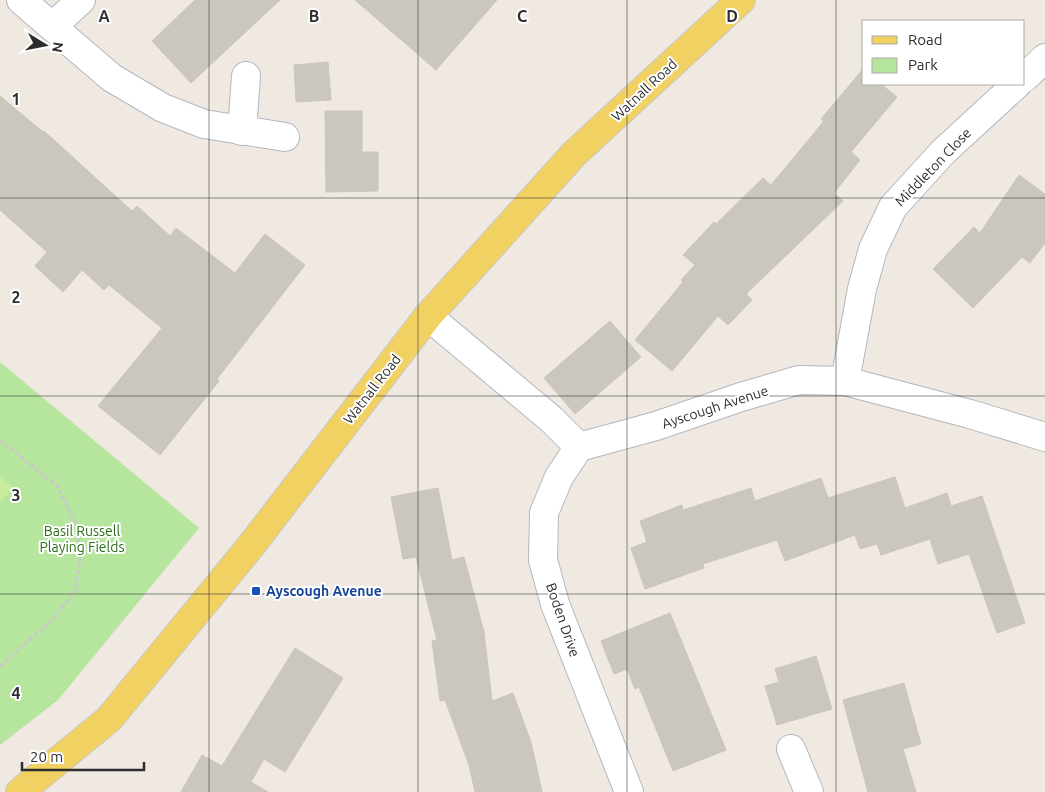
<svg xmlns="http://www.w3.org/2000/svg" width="1045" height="792" viewBox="0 0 1045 792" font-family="Ubuntu,sans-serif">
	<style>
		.green { fill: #b6e59e }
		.pitch { fill: #c9ec9a }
		.building { fill: #cbc7bf; stroke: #cbc5ba }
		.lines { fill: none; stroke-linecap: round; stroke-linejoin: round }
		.minor-casing { stroke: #b4b7c1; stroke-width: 30 }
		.major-casing { stroke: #c9c9c9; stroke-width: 30 }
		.path { stroke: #c9c9c9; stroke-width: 3; stroke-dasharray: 4 2.5; stroke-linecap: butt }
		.minor { stroke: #fff; stroke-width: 28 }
		.major { stroke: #f2d163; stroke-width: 28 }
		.grid { fill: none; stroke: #2e2e2e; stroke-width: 1; stroke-opacity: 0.55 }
		.transit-dot { fill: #1a4fb4; stroke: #fff; stroke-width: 2 }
		.labels { text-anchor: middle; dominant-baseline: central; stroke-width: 4; stroke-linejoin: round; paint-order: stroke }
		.street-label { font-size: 14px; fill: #2e2e2e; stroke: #fff }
		.park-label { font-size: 14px; fill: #2c6e1b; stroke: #fff }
		.transit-label { font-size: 14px; font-weight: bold; fill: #164399; stroke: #fff; text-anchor: start }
		.grid-label { font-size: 16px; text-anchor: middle; font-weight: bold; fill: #2e2e2e; stroke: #fff; stroke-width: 4; stroke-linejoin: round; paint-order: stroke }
	</style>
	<rect width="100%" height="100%" fill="#efe9e1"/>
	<!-- green -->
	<path class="green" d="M0 362 199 528 58 700 0 745Z"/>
	<!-- pitch -->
	<path class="pitch" d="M0 476 13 487 0 503Z"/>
	<!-- building -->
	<g class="building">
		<path d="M195 0H280L191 83 152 41Z"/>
		<path d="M355 0H497L436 70Z"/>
		<path d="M328 62 331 100 296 102 294 65Z"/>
		<path d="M863 69 864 84H881L897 97 851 152 860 160 834 193 843 201 746 294 752 300 728 325 718 316 672 371 635 340 683 282 681 280 695 265 683 255 714 222 716 224 763 178 771 185 824 121 821 119Z"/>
		<path d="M0 96 43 132 44 131 132 211 137 206 170 236 176 228 235 273 265 234 305 265 217 379 219 381 160 455 98 406 162 328 109 285 104 290 82 270 63 292 35 266 47 252 0 210Z"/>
		<path d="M325 111H362V152H378V191L326 192Z"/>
		<path d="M1019 175 1045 194V243L1030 263 1022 257 973 308 933 269 974 227 980 233Z"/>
		<path d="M610 321 641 357 575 414 544 378Z"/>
		<path d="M895 477 905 508 947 493 951 506 982 496 1025 623 997 633 969 554 938 564 930 539 881 555 877 544 860 549 855 535 785 561 777 540 703 564 704 568 645 589 631 548 647 542 640 521 682 505 683 510 751 488 755 501 821 478 828 498Z"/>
		<path d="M438 488 452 560 464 557 484 632 492 701 513 693 531 742 542 792H475L469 765 445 700 440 701 432 641 437 640 416 557 403 559 391 497Z"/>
		<path d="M670 613 726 750 673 771 639 687 635 689 627 669 614 674 601 641Z"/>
		<path d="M295 648 343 678 285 772 264 759 251 782 268 792H181L202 755 222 766Z"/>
		<path d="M816 656 832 709 777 725 765 686 779 682 775 669Z"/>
		<path d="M904 683 921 744 903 749 916 792H868L843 700Z"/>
	</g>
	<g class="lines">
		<defs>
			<g id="minor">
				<path d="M21 0 112 78 163 108 204 124 285 137"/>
				<path d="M53 26 81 0"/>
				<path d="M1024 78 1045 58"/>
				<path d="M242 131 246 76"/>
				<path d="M428 316 551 419 579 447 656 426 741 397 799 380 845 381 970 414 1045 437"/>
				<path d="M845 381 862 289 873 249 893 207 943 152 1017 84"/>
				<path d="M579 447 559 477 544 513 543 560 555 604 629 792"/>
				<path d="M791 749 809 792"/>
			</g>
			<path id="major" d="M20 792 109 719 250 547 428 316 574 154 741 0"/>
		</defs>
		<!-- minor casing -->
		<use href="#minor" class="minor-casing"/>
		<!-- major casing -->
		<use href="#major" class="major-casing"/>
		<!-- path -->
		<path class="path" d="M0 440 58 487 77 526 80 559 75 592 51 621 0 666"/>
		<!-- minor -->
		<use href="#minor" class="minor"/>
		<!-- major -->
		<use href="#major" class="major"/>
	</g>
	<!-- grid -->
	<path class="grid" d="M209 0V792M418 0V792M627 0V792M836 0V792M0 198H1045M0 396H1045M0 594H1045"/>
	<!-- markers -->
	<rect class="transit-dot" x="251" y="586" width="10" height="10" rx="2.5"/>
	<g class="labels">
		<!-- street labels -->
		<g class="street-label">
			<text transform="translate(644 90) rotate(-43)">Watnall Road</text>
			<text transform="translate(933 167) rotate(-46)">Middleton Close</text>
			<text transform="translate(372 389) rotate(-52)">Watnall Road</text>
			<text transform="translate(715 407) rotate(-18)">Ayscough Avenue</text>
			<text transform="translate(563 620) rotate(71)">Boden Drive</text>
		</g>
		<!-- park labels -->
		<g class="park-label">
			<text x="82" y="531">Basil Russell<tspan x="82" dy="16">Playing Fields</tspan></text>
		</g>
		<!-- transit labels -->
		<g class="transit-label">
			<text x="266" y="591">Ayscough Avenue</text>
		</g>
	</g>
	<g class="grid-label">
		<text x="104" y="22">A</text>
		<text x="314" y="22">B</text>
		<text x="522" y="22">C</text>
		<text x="732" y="22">D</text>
		<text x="16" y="105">1</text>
		<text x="16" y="303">2</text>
		<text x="16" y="501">3</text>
		<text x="16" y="699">4</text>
	</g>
	<!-- legend -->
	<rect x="862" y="20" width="162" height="65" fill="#ffffff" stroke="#ababab"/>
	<rect x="872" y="36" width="25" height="8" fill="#f2d163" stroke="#ababab"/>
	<text x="908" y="45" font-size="15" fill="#2e2e2e">Road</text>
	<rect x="872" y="58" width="25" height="15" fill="#b6e59e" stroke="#ababab"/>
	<text x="908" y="70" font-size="15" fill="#2e2e2e">Park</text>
	<!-- north arrow -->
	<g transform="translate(45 45) rotate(100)" stroke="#ffffff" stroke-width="4" paint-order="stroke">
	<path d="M0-4L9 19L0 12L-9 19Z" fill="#2e2e2e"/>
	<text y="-8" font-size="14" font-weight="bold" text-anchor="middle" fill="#2e2e2e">N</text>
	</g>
	<!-- scale -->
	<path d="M22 762v8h122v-8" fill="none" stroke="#2e2e2e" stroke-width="2.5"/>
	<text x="30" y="762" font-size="15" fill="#2e2e2e" stroke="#ffffff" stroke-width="4" paint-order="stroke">20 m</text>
</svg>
